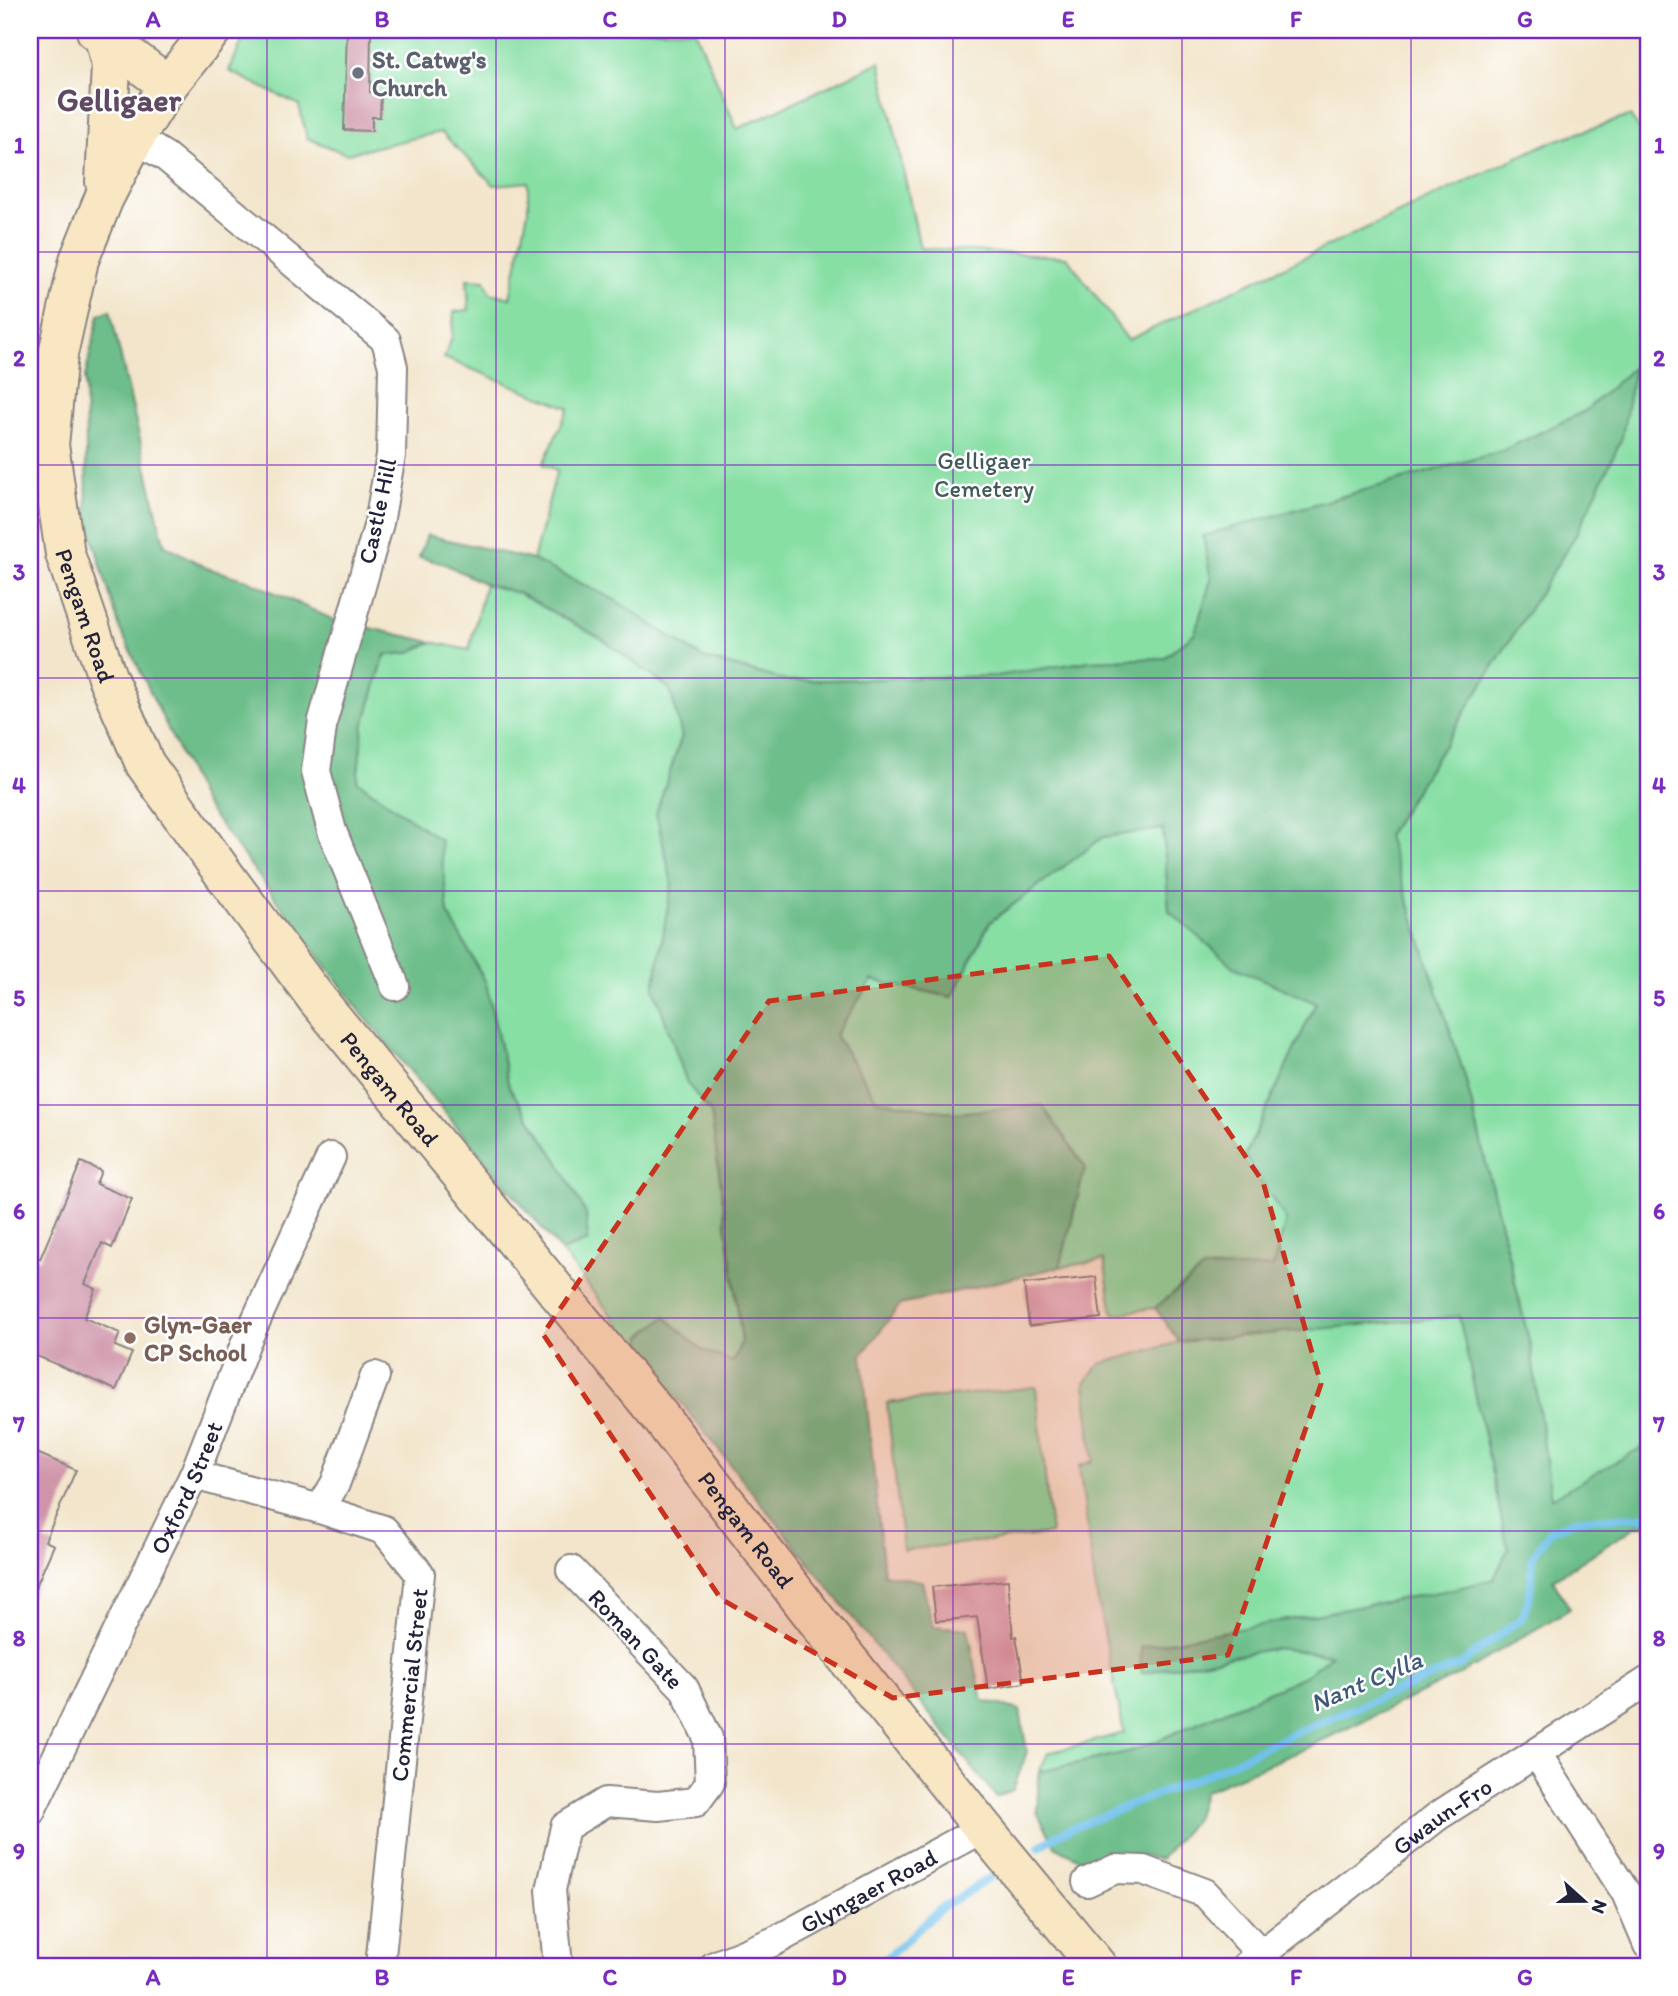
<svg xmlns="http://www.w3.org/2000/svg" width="1678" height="1996" viewBox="0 0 1678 1996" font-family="Itim,sans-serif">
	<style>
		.green { fill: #87dfa4; stroke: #548070; stroke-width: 2 }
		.forest { fill: #6dbe8a; stroke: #487062; stroke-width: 2 }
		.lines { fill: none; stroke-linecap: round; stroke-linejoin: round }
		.stream { stroke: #70c1eb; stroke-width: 8 }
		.building { fill: #cf94a9 }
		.street-casing { stroke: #8a8483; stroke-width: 32 }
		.secondary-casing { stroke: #8a8483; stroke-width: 42 }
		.street { stroke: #fff; stroke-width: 28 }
		.secondary { stroke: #f9e7c3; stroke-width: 38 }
		.marked { fill: #c8321e; fill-opacity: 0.2; stroke: #c8321e; stroke-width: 5; stroke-dasharray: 14 9; stroke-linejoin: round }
		.grid { fill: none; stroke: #7b2cbf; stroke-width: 2; stroke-opacity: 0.55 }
		.worship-dot { fill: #6b7280; stroke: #fff; stroke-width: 2.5 }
		.education-dot { fill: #8d6e63; stroke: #fff; stroke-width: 2.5 }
		.labels { text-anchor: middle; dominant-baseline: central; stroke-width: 5; stroke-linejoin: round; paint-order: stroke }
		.worship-label { font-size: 24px; font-weight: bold; fill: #5b616d; stroke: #fff; text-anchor: start }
		.park-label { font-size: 24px; fill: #405b5a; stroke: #fff }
		.street-label { font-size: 24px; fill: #22223b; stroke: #fff }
		.education-label { font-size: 24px; font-weight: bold; fill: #785e54; stroke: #fff; text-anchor: start }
		.water-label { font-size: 26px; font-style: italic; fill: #3d5a79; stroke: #fff }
		.district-label { font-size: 32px; font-weight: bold; fill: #5f4a62; stroke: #fff }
		.neatline { fill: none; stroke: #7b2cbf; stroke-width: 2.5 }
		.grid-label { font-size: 23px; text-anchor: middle; font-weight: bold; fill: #7b2cbf }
	</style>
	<rect width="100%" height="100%" fill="#fff"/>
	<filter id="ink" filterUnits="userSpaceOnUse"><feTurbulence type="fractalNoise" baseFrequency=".0143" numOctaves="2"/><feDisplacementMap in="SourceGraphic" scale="14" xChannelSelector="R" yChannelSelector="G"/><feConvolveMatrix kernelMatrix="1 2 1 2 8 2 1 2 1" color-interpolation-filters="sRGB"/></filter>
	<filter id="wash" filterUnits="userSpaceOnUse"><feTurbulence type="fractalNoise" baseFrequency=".00686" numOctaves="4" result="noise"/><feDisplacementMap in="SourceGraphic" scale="28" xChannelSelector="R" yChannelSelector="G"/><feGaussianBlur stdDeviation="1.57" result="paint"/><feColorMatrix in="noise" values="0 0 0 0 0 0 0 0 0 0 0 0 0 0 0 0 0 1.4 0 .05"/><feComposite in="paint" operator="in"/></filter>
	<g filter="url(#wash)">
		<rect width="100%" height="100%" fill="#f2e5cb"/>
		<!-- green -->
		<g class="green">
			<path d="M247 30H695L737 129 880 62 920 248 1067 257 1128 340 1548 143 1630 116 1648 141V1444L1551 1499 1531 1349 1465 1077 1387 836 1577 533 1633 368 1585 411 1502 451 1204 536 1211 580 1195 633 1164 658 1090 661 997 676 787 681 703 658 615 600 533 560 557 470 543 464 569 408 444 358 452 337 454 312 469 310 467 279 485 280 490 293 510 298 528 211V182L494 185 441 132 346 154 307 138 299 105 229 71Z"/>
			<path d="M485 584 518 593 602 639 670 689 682 736 656 813 672 883 654 988 687 1083 711 1113 742 1341 733 1362 702 1350 665 1317 641 1337 646 1359 561 1251 588 1241 558 1161 509 1087 486 983 448 913 440 840 357 781 363 727 385 655 408 653 432 642 469 650Z"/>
			<path d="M1164 829 1234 967 1316 1003 1245 1156 1286 1220 1273 1268 1203 1269 1155 1308 1113 1314 1104 1260 1060 1267 1085 1167 1042 1105 954 1113 877 1100 835 1035 872 980 952 997 990 922 1103 837Z"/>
			<path d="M1459 1315 1508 1549 1494 1579 1141 1673 1276 1648 1332 1655 1305 1676 1136 1750 1039 1772 1048 1753 1124 1733 1096 1592 1079 1466 1093 1461 1085 1383 1100 1364 1179 1342Z"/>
			<path d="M1036 1387 1051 1534 903 1550 887 1403Z"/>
		</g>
		<!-- forest -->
		<g class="forest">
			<path d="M110 310 164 544 207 568 247 580 334 620 432 642 408 653 385 655 363 727 357 781 440 840 448 913 486 983 509 1087 558 1161 586 1214 588 1241 561 1251 363 1015 203 802 120 629 87 519 85 377 99 315Z"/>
			<path d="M1634 367 1622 438 1577 533 1387 836 1465 1077 1531 1349 1551 1498 1648 1444V1524L1635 1527 1553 1580 1570 1609 1460 1674 1298 1752 1204 1791 1195 1819 1161 1859 1123 1854 1081 1860 1055 1846 1037 1812 1039 1772 1136 1750 1305 1676 1331 1655 1276 1648 1141 1673V1647L1454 1589 1494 1579 1508 1549 1459 1316 1179 1342 1155 1308 1203 1269 1273 1267 1286 1220 1245 1156 1316 1003 1234 967 1169 911 1163 829 1103 837 990 922 952 997 872 980 835 1035 877 1100 954 1113 1042 1105 1085 1167 1060 1267 900 1305 862 1355 884 1574 922 1581 933 1626 968 1629 982 1700 1020 1710 1027 1752 1013 1790 996 1797 646 1359 641 1337 665 1317 702 1350 733 1362 742 1341 711 1113 687 1083 654 988 672 883 656 813 682 736 670 689 602 639 518 593 485 584 445 564 419 557 427 535 533 560 615 600 703 658 787 681 997 676 1090 661 1164 658 1195 633 1211 580 1203 536 1502 451 1585 411Z"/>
		</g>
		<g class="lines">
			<!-- stream -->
			<g class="stream">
				<path d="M1039 1847 1063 1832 1212 1772 1290 1735 1461 1664 1522 1618 1530 1595 1533 1556 1551 1530 1581 1519 1644 1517 1648 1513"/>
				<path d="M878 1966 939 1910 991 1877"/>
			</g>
		</g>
		<g id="blocks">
			<!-- building -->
			<g class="building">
				<path d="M347 30H371L370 92 381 93 380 117H372V131L344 130Z"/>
				<path d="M81 1162 101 1171 96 1184 132 1199 112 1248 102 1243 85 1284 96 1289 84 1318 120 1333 115 1346 132 1353 116 1390 30 1353V1254L40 1259Z"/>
				<path d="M1096 1277 1101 1318 1029 1326 1024 1284Z"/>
				<path d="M30 1450 76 1470 45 1541 54 1545 30 1600Z"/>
				<path d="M1008 1580 1013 1637 1016 1636 1024 1683 988 1689 977 1617 936 1621 932 1587Z"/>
			</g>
		</g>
	</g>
	<g filter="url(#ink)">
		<use href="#blocks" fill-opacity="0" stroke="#8a8483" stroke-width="2"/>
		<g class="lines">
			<defs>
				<g id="street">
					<path d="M135 138 166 157 386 340 393 367 391 455 379 523 323 720 316 771 332 831 395 986"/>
					<path d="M194 1475 320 1509 384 1530 420 1574 380 1966"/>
					<path d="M320 1509 335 1484 375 1376"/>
					<path d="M1537 1754 1626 1893 1648 1945"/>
					<path id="s1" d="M30 1812 194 1475 246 1342 331 1157"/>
					<path d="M1087 1882 1115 1869 1143 1870 1205 1893 1261 1954 1266 1966"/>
					<path d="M558 1966 551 1890 565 1827 606 1802 658 1806 696 1802 710 1783 708 1738 684 1688 571 1570"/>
					<path id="s2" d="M714 1966 775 1941 983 1828"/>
					<path id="s3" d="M1246 1966 1438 1816 1648 1681"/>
				</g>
				<g id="secondary">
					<path id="s4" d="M212 30 168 85 135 138 104 198 79 260 58 354 49 445 65 554 107 677 145 764 226 877 316 998 661 1418 825 1631 983 1828 1097 1966"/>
					<path d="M96 31 168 85"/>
					<path d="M104 37 111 66 105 182"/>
				</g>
			</defs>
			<!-- street casing -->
			<use href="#street" class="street-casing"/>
			<!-- secondary casing -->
			<use href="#secondary" class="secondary-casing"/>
			<!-- street -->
			<use href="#street" class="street"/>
			<!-- secondary -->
			<use href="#secondary" class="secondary"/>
		</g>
	</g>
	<!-- marked area -->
	<path class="marked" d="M1109 956 1263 1182 1321 1384 1228 1655 893 1698 721 1599 543 1334 769 1001Z"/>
	<!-- grid -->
	<path class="grid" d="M267 30V1966M496 30V1966M725 30V1966M953 30V1966M1182 30V1966M1411 30V1966M30 252H1648M30 465H1648M30 678H1648M30 891H1648M30 1105H1648M30 1318H1648M30 1531H1648M30 1744H1648"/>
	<!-- markers -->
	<circle class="worship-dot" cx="358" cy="73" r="7"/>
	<circle class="education-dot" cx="130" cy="1338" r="7"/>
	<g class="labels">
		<!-- worship labels -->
		<g class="worship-label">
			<text x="372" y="59">St. Catwg's<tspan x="372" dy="28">Church</tspan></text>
		</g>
		<!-- park labels -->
		<g class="park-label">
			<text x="984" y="460">Gelligaer<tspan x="984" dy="28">Cemetery</tspan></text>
		</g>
		<!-- street labels -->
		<g class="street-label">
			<text transform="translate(377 511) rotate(-78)">Castle Hill</text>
			<text stroke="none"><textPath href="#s4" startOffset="630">Pengam Road</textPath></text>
			<text stroke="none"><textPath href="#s4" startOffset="1197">Pengam Road</textPath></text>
			<text stroke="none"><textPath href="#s1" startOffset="360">Oxford Street</textPath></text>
			<text stroke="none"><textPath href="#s4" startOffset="1764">Pengam Road</textPath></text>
			<text transform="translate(636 1639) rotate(47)">Roman Gate</text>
			<text transform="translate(409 1685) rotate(-84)">Commercial Street</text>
			<text stroke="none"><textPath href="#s3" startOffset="247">Gwaun-Fro</textPath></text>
			<text stroke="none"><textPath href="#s2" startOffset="172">Glyngaer Road</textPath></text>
		</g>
		<!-- education labels -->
		<g class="education-label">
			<text x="144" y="1324">Glyn-Gaer<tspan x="144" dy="28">CP School</tspan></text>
		</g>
		<!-- water labels -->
		<g class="water-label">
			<text transform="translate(1366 1681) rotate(-23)">Nant Cylla</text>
		</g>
		<!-- district labels -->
		<g class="district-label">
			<text x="119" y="100">Gelligaer</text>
		</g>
	</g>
	<!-- margin -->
	<rect width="1678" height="1996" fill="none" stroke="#fff" stroke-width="77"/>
	<!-- north arrow -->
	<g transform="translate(1584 1901) rotate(111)" stroke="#ffffff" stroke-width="5" paint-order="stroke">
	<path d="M0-5L12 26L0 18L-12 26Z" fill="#22223b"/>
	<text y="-10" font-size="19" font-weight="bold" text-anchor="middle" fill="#22223b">N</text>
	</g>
	<rect x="38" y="38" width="1602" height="1920" class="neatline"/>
	<g class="grid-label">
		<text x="153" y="27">A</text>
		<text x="382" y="27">B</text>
		<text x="610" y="27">C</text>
		<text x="839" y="27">D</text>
		<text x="1068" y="27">E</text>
		<text x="1296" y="27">F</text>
		<text x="1525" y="27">G</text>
		<text x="19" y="153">1</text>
		<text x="1659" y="153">1</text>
		<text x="19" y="366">2</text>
		<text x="1659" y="366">2</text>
		<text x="19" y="580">3</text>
		<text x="1659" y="580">3</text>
		<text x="19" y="793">4</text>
		<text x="1659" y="793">4</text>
		<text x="19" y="1006">5</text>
		<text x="1659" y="1006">5</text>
		<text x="19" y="1219">6</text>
		<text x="1659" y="1219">6</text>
		<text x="19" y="1432">7</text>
		<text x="1659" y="1432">7</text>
		<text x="19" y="1646">8</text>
		<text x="1659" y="1646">8</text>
		<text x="19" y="1859">9</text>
		<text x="1659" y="1859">9</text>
		<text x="153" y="1985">A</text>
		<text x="382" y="1985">B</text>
		<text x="610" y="1985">C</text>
		<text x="839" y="1985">D</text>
		<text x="1068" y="1985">E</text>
		<text x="1296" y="1985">F</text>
		<text x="1525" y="1985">G</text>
	</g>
</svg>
